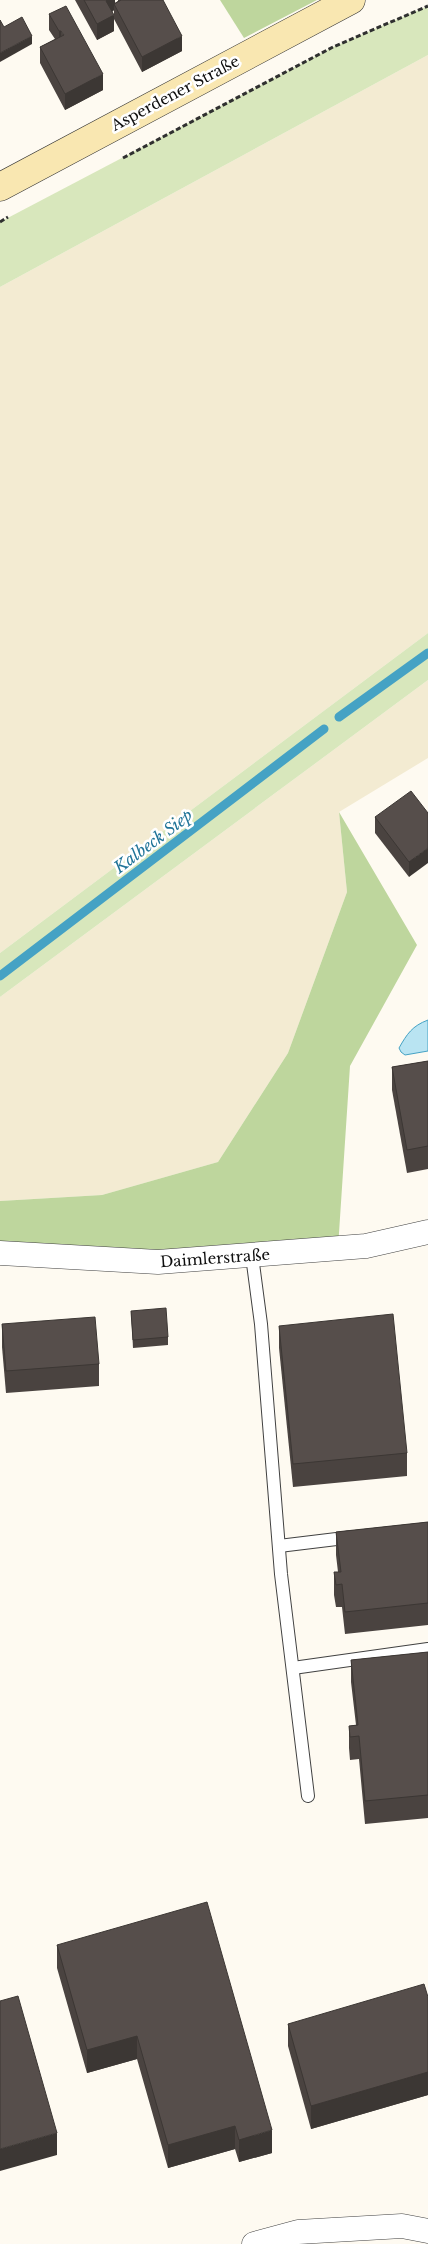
<svg xmlns="http://www.w3.org/2000/svg" width="428" height="2244" viewBox="0 0 428 2244" font-family="'Libre Baskerville',serif">
	<style>
		.farmland { fill: #f3ebd2 }
		.green { fill: #d8e7bc }
		.forest { fill: #bed69d }
		.water { fill: #b9e4f2; stroke: #45a2c4 }
		.lines { fill: none; stroke-linecap: round; stroke-linejoin: round }
		.stream { stroke: #45a2c4; stroke-width: 9 }
		.lane-casing { stroke: #414141; stroke-width: 14 }
		.street-casing { stroke: #414141; stroke-width: 25 }
		.secondary-casing { stroke: #303030; stroke-width: 29 }
		.path { stroke: #303030; stroke-width: 3; stroke-dasharray: 5 2.5; stroke-linecap: butt }
		.lane { stroke: #fff; stroke-width: 12 }
		.street { stroke: #fff; stroke-width: 24 }
		.secondary { stroke: #f9e7b1; stroke-width: 28 }
		.wall { fill: #4a4340 }
		.shaded-wall { fill: #3c3734 }
		.building { fill: #564e4b; stroke: #3c3734 }
		.labels { text-anchor: middle; dominant-baseline: central; stroke-width: 5; stroke-linejoin: round; paint-order: stroke }
		.street-label { font-size: 15px; fill: #0e0e0e; stroke: #fff }
		.water-label { font-size: 16px; font-style: italic; fill: #207498; stroke: #fff }
	</style>
	<rect width="100%" height="100%" fill="#fefaf1"/>
	<!-- farmland -->
	<g class="farmland">
		<path d="M428 55V633L0 953V287Z"/>
		<path d="M428 680V758L339 812 347 892 288 1053 218 1162 102 1195 0 1201V997Z"/>
	</g>
	<!-- green -->
	<g class="green">
		<path d="M428 6V55L0 287V222L333 47Z"/>
		<path d="M428 633V680L0 997V953Z"/>
	</g>
	<!-- forest -->
	<g class="forest">
		<path d="M220 0H317L244 38Z"/>
		<path d="M339 812 417 945 350 1066 338 1248 0 1254V1201L102 1195 218 1162 288 1053 347 892Z"/>
	</g>
	<!-- water -->
	<path class="water" d="M428 1020V1051L405 1055 401 1052 399 1048C407 1034 412 1026 428 1020Z"/>
	<g class="lines">
		<!-- stream -->
		<g class="stream">
			<path d="M339 717 428 653"/>
			<path d="M0 976 324 729"/>
		</g>
		<defs>
			<g id="lane">
				<path d="M252 1256 261 1324 281 1574 308 1796"/>
				<path d="M279 1546 353 1537"/>
				<path d="M293 1668 428 1649"/>
			</g>
			<g id="street">
				<path d="M0 1253 158 1262 366 1246 428 1232"/>
				<path d="M254 2244 298 2232 402 2226 428 2231"/>
			</g>
			<path id="secondary" d="M0 187 351 0"/>
		</defs>
		<!-- lane casing -->
		<use href="#lane" class="lane-casing"/>
		<!-- street casing -->
		<use href="#street" class="street-casing"/>
		<!-- secondary casing -->
		<use href="#secondary" class="secondary-casing"/>
		<!-- path -->
		<g class="path">
			<path d="M123 158 333 47 428 6"/>
			<path d="M0 222 8 217"/>
		</g>
		<!-- lane -->
		<use href="#lane" class="lane"/>
		<!-- street -->
		<use href="#street" class="street"/>
		<!-- secondary -->
		<use href="#secondary" class="secondary"/>
	</g>
	<!-- wall -->
	<g class="wall">
		<path d="M75 0H115V3L118 1V0H163L182 51 142 72 114 19V10L112 12 114 31 97 40Z"/>
		<path d="M49 14 103 90 65 110 40 63V47L55 39 49 30Z"/>
		<path d="M428 813 409 877 375 833V817Z"/>
		<path d="M428 1061V1169L407 1173 392 1090V1067Z"/>
		<path d="M131 1311 168 1337V1345L133 1348Z"/>
		<path d="M2 1324 99 1364V1386L6 1393 2 1347Z"/>
		<path d="M279 1326 407 1453V1476L293 1487 279 1348Z"/>
		<path d="M428 1522V1625L345 1634 342 1607H336L334 1595V1572H338L336 1555V1532Z"/>
		<path d="M428 1652V1818L365 1824 359 1759 350 1760 349 1748V1726L356 1725 351 1682V1660Z"/>
		<path d="M57 1945 272 2153 239 2162 235 2149 168 2168 137 2059 87 2073 57 1968Z"/>
		<path d="M428 1997V2095L311 2129 288 2046V2024Z"/>
	</g>
	<!-- shaded-wall -->
	<g class="shaded-wall">
		<path d="M107 0H115V6L114 4V10L106 16V1Z"/>
		<path d="M114 15V31L97 40V24Z"/>
		<path d="M59 31H61V46L59 47Z"/>
		<path d="M32 36V44L0 62V53Z"/>
		<path d="M182 36V51L142 72V57Z"/>
		<path d="M103 74V90L65 110V94Z"/>
		<path d="M428 848V863L409 877V862Z"/>
		<path d="M137 2036V2059L87 2073V2050Z"/>
		<path d="M428 2072V2095L311 2129V2106Z"/>
		<path d="M235 2126V2149L168 2168V2145Z"/>
		<path d="M272 2130V2153L239 2162V2140Z"/>
		<path d="M57 2133V2155L0 2171V2149Z"/>
	</g>
	<!-- building -->
	<g class="building">
		<path d="M84 0H107L106 1 114 15 97 24Z"/>
		<path d="M121 0H163L182 36 142 57 114 4Z"/>
		<path d="M66 6 103 74 65 94 40 47 64 35 61 31H59L49 14Z"/>
		<path d="M22 17 32 36 0 53V20L4 27Z"/>
		<path d="M411 791 428 813V848L409 862 375 817Z"/>
		<path d="M428 1061V1146L407 1150 392 1067Z"/>
		<path d="M166 1308 168 1337 133 1340 131 1311Z"/>
		<path d="M393 1314 407 1453 293 1464 279 1326Z"/>
		<path d="M95 1317 99 1364 6 1371 2 1324Z"/>
		<path d="M428 1522V1603L345 1612 342 1584 336 1585 334 1572H341L336 1532Z"/>
		<path d="M428 1652V1795L365 1801 359 1736 350 1737 349 1726 358 1725 351 1660Z"/>
		<path d="M207 1902 272 2130 239 2140 235 2126 168 2145 137 2036 87 2050 57 1945Z"/>
		<path d="M424 1984 428 1997V2072L311 2106 288 2024Z"/>
		<path d="M18 1996 57 2133 0 2149V2001Z"/>
	</g>
	<g class="labels">
		<!-- street labels -->
		<g class="street-label">
			<text transform="translate(175 93) rotate(-28)">Asperdener Straße</text>
			<text transform="translate(215 1258) rotate(-4)">Daimlerstraße</text>
		</g>
		<!-- water labels -->
		<g class="water-label">
			<text transform="translate(153 841) rotate(-37)">Kalbeck Siep</text>
		</g>
	</g>
</svg>
